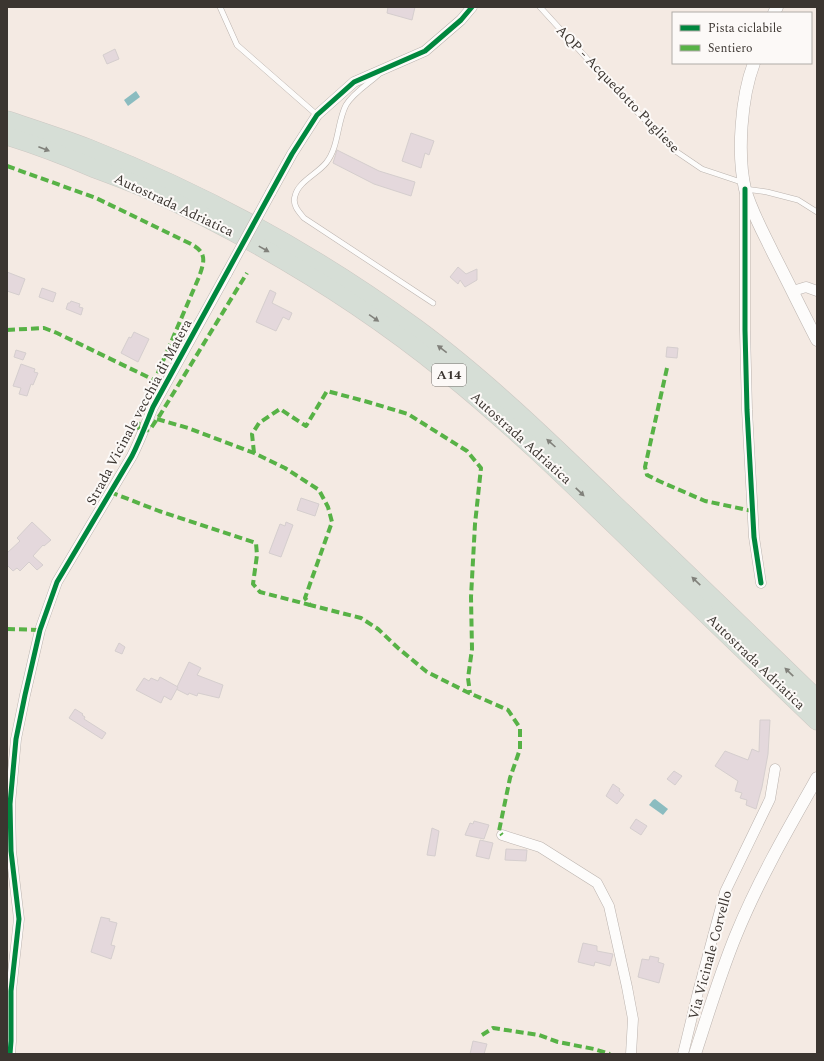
<svg xmlns="http://www.w3.org/2000/svg" width="824" height="1061" viewBox="0 0 824 1061" font-family="Spectral,serif">
	<style>
		.water { fill: #8bbcc0 }
		.building { fill: #e4d8dc; stroke: #d5cece }
		.lines { fill: none; stroke-linecap: round; stroke-linejoin: round }
		.service-casing { stroke: #bbb3ae; stroke-width: 6 }
		.minor-casing { stroke: #bbb3ae; stroke-width: 11 }
		.tertiary-casing { stroke: #bbb3ae; stroke-width: 13 }
		.motorway-casing { stroke: #ccc8c3; stroke-width: 19 }
		.service { stroke: #fdfcfb; stroke-width: 5 }
		.minor { stroke: #fdfcfb; stroke-width: 10 }
		.tertiary { stroke: #fdfcfb; stroke-width: 12 }
		.motorway { stroke: #d6ded6; stroke-width: 18 }
		.minor-bridge-casing { stroke: #bbb3ae; stroke-width: 11; stroke-linecap: butt }
		.minor-bridge { stroke: #fdfcfb; stroke-width: 10 }
		.quiet { stroke: #57b246; stroke-width: 4; stroke-dasharray: 8 4; stroke-linecap: butt }
		.cycleway-casing { stroke: #fcf9f7; stroke-width: 8 }
		.cycleway { stroke: #00873e; stroke-width: 5 }
		.oneway { fill: #81817b }
		.labels { text-anchor: middle; dominant-baseline: central; stroke-width: 4; stroke-linejoin: round; paint-order: stroke }
		.shield { fill: #fcf9f7; stroke: #75706c; stroke-width: 1 }
		.shield-label { font-size: 13px; font-weight: bold; fill: #3b3530 }
		.street-label { font-size: 14px; fill: #3b3530; stroke: #fcf9f7 }
	</style>
	<rect width="100%" height="100%" fill="#f4eae3"/>
	<!-- water -->
	<g class="water">
		<path d="M136 91 140 97 128 106 124 100Z"/>
		<path d="M655 799 668 809 663 815 649 805 653 800Z"/>
	</g>
	<!-- building -->
	<g class="building">
		<path d="M388 7H415L412 20 387 13Z"/>
		<path d="M115 49 119 59 107 64 103 55Z"/>
		<path d="M411 133 434 141 429 155 425 153 421 168 402 161Z"/>
		<path d="M337 150 379 171 415 182 411 196 374 184 333 163Z"/>
		<path d="M458 267 466 274 477 269V280L465 287 460 280 458 284 450 277Z"/>
		<path d="M7 272 25 279 19 295 7 291Z"/>
		<path d="M42 288 56 293 53 302 39 297Z"/>
		<path d="M270 290 276 293 272 303 292 313 289 320 283 317 276 331 256 322Z"/>
		<path d="M71 301 80 304 79 307 83 308 81 315 66 309 68 303H70Z"/>
		<path d="M134 332 149 339 138 362 121 353 129 337 131 338Z"/>
		<path d="M667 347 678 348 677 358 666 357Z"/>
		<path d="M16 350 26 353 23 360 14 357Z"/>
		<path d="M21 364 35 369 34 372 38 373 33 385 31 384 27 396 19 394 21 388 13 386Z"/>
		<path d="M301 498 319 504 315 516 297 510Z"/>
		<path d="M32 522 51 540 44 546 43 545 33 556 43 565 37 570 29 562 20 571 17 568 13 571 7 565V553L20 541 17 538Z"/>
		<path d="M286 522 293 525 281 557 269 553 280 524 285 526Z"/>
		<path d="M119 643 125 647 122 654 115 651Z"/>
		<path d="M189 662 201 668 197 675 223 685 219 698 198 693 197 696 189 693 188 695 176 689Z"/>
		<path d="M160 677 178 687 171 700 164 696 161 703 136 690 144 678 149 681 151 678 158 681Z"/>
		<path d="M75 709 83 714 82 715 85 717 84 719 106 733 102 739 69 718Z"/>
		<path d="M760 720H770L768 754 762 787 756 809 746 805 747 800 740 798 742 793 735 791 738 781 715 766 725 751 748 760 752 749 759 752Z"/>
		<path d="M674 771 682 776 675 785 667 779Z"/>
		<path d="M613 784 620 789 619 791 624 795 617 804 606 796Z"/>
		<path d="M636 819 647 826 641 835 630 828Z"/>
		<path d="M474 821 489 825 484 839 465 835 470 823 473 824Z"/>
		<path d="M432 828 439 831 435 856 427 855Z"/>
		<path d="M480 840 493 843 489 859 476 856Z"/>
		<path d="M506 849 527 850 526 861 505 860Z"/>
		<path d="M101 917 110 919 109 921 117 923 111 945 115 946 111 959 91 952Z"/>
		<path d="M583 943 597 946V951L613 954 610 966 595 962 594 966 578 962Z"/>
		<path d="M650 956 659 958 658 962 664 964 659 983 638 977 642 959 649 960Z"/>
		<path d="M473 1041 487 1044 484 1054H470Z"/>
	</g>
	<g class="lines">
		<defs>
			<g id="service">
				<path d="M220 7 237 45 317 115"/>
				<path d="M540 7 612 86 674 150 702 169 744 183"/>
				<path d="M378 75C368 84 353 93 346 105 337 122 339 147 326 163 317 174 298 182 295 196 292 205 299 212 304 218L433 303"/>
				<path d="M745 189 767 192 798 200 817 212"/>
			</g>
			<g id="minor">
				<path d="M271 192 292 154 317 115 354 82 425 51 461 20 472 7"/>
				<path d="M745 195V330L747 410 754 537 761 583"/>
				<path d="M793 291 806 287 817 291"/>
				<path d="M502 835 540 847 597 883 609 906 627 987 633 1019 631 1054"/>
				<path d="M10 1054 11 1041V991L19 919 11 851 10 804 16 739 25 695 40 630 57 582 132 456C140 440 146 424 153 407L227 273"/>
				<path d="M683 1054 698 992 725 892 770 799 775 769"/>
			</g>
			<g id="tertiary">
				<path d="M774 13 777 7"/>
				<path d="M754 63C741 97 737 154 745 189 751 211 763 232 773 253 788 282 802 311 817 340"/>
				<path d="M695 1054C708 1014 720 974 736 935 758 881 788 829 817 778"/>
			</g>
			<g id="motorway">
				<path d="M7 120C34 129 62 138 88 148 205 194 315 254 416 328 484 378 548 440 609 499 679 565 748 632 817 699"/>
				<path d="M7 136C36 145 65 156 93 168 112 175 131 182 149 190 255 239 357 300 447 373 514 427 576 488 638 548 697 606 757 663 817 721"/>
			</g>
		</defs>
		<!-- service casing -->
		<use href="#service" class="service-casing"/>
		<!-- minor casing -->
		<use href="#minor" class="minor-casing"/>
		<!-- tertiary casing -->
		<use href="#tertiary" class="tertiary-casing"/>
		<!-- motorway casing -->
		<use href="#motorway" class="motorway-casing"/>
		<!-- service -->
		<use href="#service" class="service"/>
		<!-- minor -->
		<use href="#minor" class="minor"/>
		<!-- tertiary -->
		<use href="#tertiary" class="tertiary"/>
		<!-- motorway -->
		<use href="#motorway" class="motorway"/>
		<defs>
			<path id="minor-bridge" d="M227 273 271 192"/>
		</defs>
		<!-- minor-bridge casing -->
		<use href="#minor-bridge" class="minor-bridge-casing"/>
		<!-- minor-bridge -->
		<use href="#minor-bridge" class="minor-bridge"/>
		<!-- quiet -->
		<g class="quiet">
			<path d="M7 166 96 198 189 243C207 252 205 260 199 277L139 417 138 427 142 433 151 428 160 415 247 273"/>
			<path d="M7 330 44 328 57 333 154 380"/>
			<path d="M667 368 645 467 647 475 659 481 705 501 752 511"/>
			<path d="M157 419 188 428 254 453 285 468 319 490 328 507 332 522 305 598 310 605 361 618 378 629 398 648 427 672 467 692 508 710 520 728V749L510 778 499 831 502 835"/>
			<path d="M254 453 252 434 259 423 280 409 306 426 327 391 368 402 408 414 467 451 481 468 475 524 471 597 472 649 468 678 470 693"/>
			<path d="M110 492 159 511 256 543 257 555 253 584 260 592 310 605"/>
			<path d="M7 629 40 630"/>
			<path d="M482 1035 493 1028 539 1035 558 1042 594 1049 610 1054"/>
		</g>
		<defs>
			<g id="cycleway">
				<path d="M745 189V330L747 410 754 537 761 583"/>
				<path d="M10 1054 11 1041V991L19 919 11 851 10 804 16 739 25 695 40 630 57 582 132 456C140 440 146 424 153 407L292 154 317 115 354 82 425 51 461 20 472 7"/>
			</g>
		</defs>
		<!-- cycleway casing -->
		<use href="#cycleway" class="cycleway-casing"/>
		<!-- cycleway -->
		<use href="#cycleway" class="cycleway"/>
	</g>
	<!-- one-way arrows -->
	<defs><path id="oneway-solid" d="M-6-.8H1V-3.2L6.5 0L1 3.2V.8H-6Z"/></defs>
	<g class="oneway">
		<use href="#oneway-solid" transform="translate(44 149) rotate(21)"/>
		<use href="#oneway-solid" transform="translate(264 249) rotate(29)"/>
		<use href="#oneway-solid" transform="translate(374 318) rotate(35)"/>
		<use href="#oneway-solid" transform="translate(442 349) rotate(-142)"/>
		<use href="#oneway-solid" transform="translate(551 443) rotate(-138)"/>
		<use href="#oneway-solid" transform="translate(580 492) rotate(44)"/>
		<use href="#oneway-solid" transform="translate(696 581) rotate(-136)"/>
		<use href="#oneway-solid" transform="translate(789 672) rotate(-136)"/>
	</g>
	<g class="labels">
		<!-- shield labels -->
		<rect class="shield" x="432" y="364" width="34" height="22" rx="3"/>
		<g class="shield-label">
			<text x="449" y="375">A14</text>
		</g>
		<!-- street labels -->
		<g class="street-label">
			<text transform="translate(618 89) rotate(46)">AQP - Acquedotto Pugliese</text>
			<text transform="translate(174 205) rotate(25)">Autostrada Adriatica</text>
			<text transform="translate(139 412) rotate(-62)">Strada Vicinale vecchia di Matera</text>
			<text transform="translate(521 438) rotate(42)">Autostrada Adriatica</text>
			<text transform="translate(756 662) rotate(44)">Autostrada Adriatica</text>
			<text transform="translate(710 955) rotate(-75)">Via Vicinale Corvello</text>
		</g>
	</g>
	<!-- border -->
	<rect width="824" height="1061" fill="none" stroke="#3b3530" stroke-width="16"/>
	<!-- legend -->
	<rect x="672" y="12" width="140" height="52" fill="#fcf9f7" stroke="#afaba7"/>
	<rect x="680" y="25" width="20" height="6" fill="#00873e" stroke="#afaba7"/>
	<text x="708" y="32" font-size="12" fill="#3b3530">Pista ciclabile</text>
	<rect x="680" y="45" width="20" height="6" fill="#57b246" stroke="#afaba7"/>
	<text x="708" y="52" font-size="12" fill="#3b3530">Sentiero</text>
</svg>
